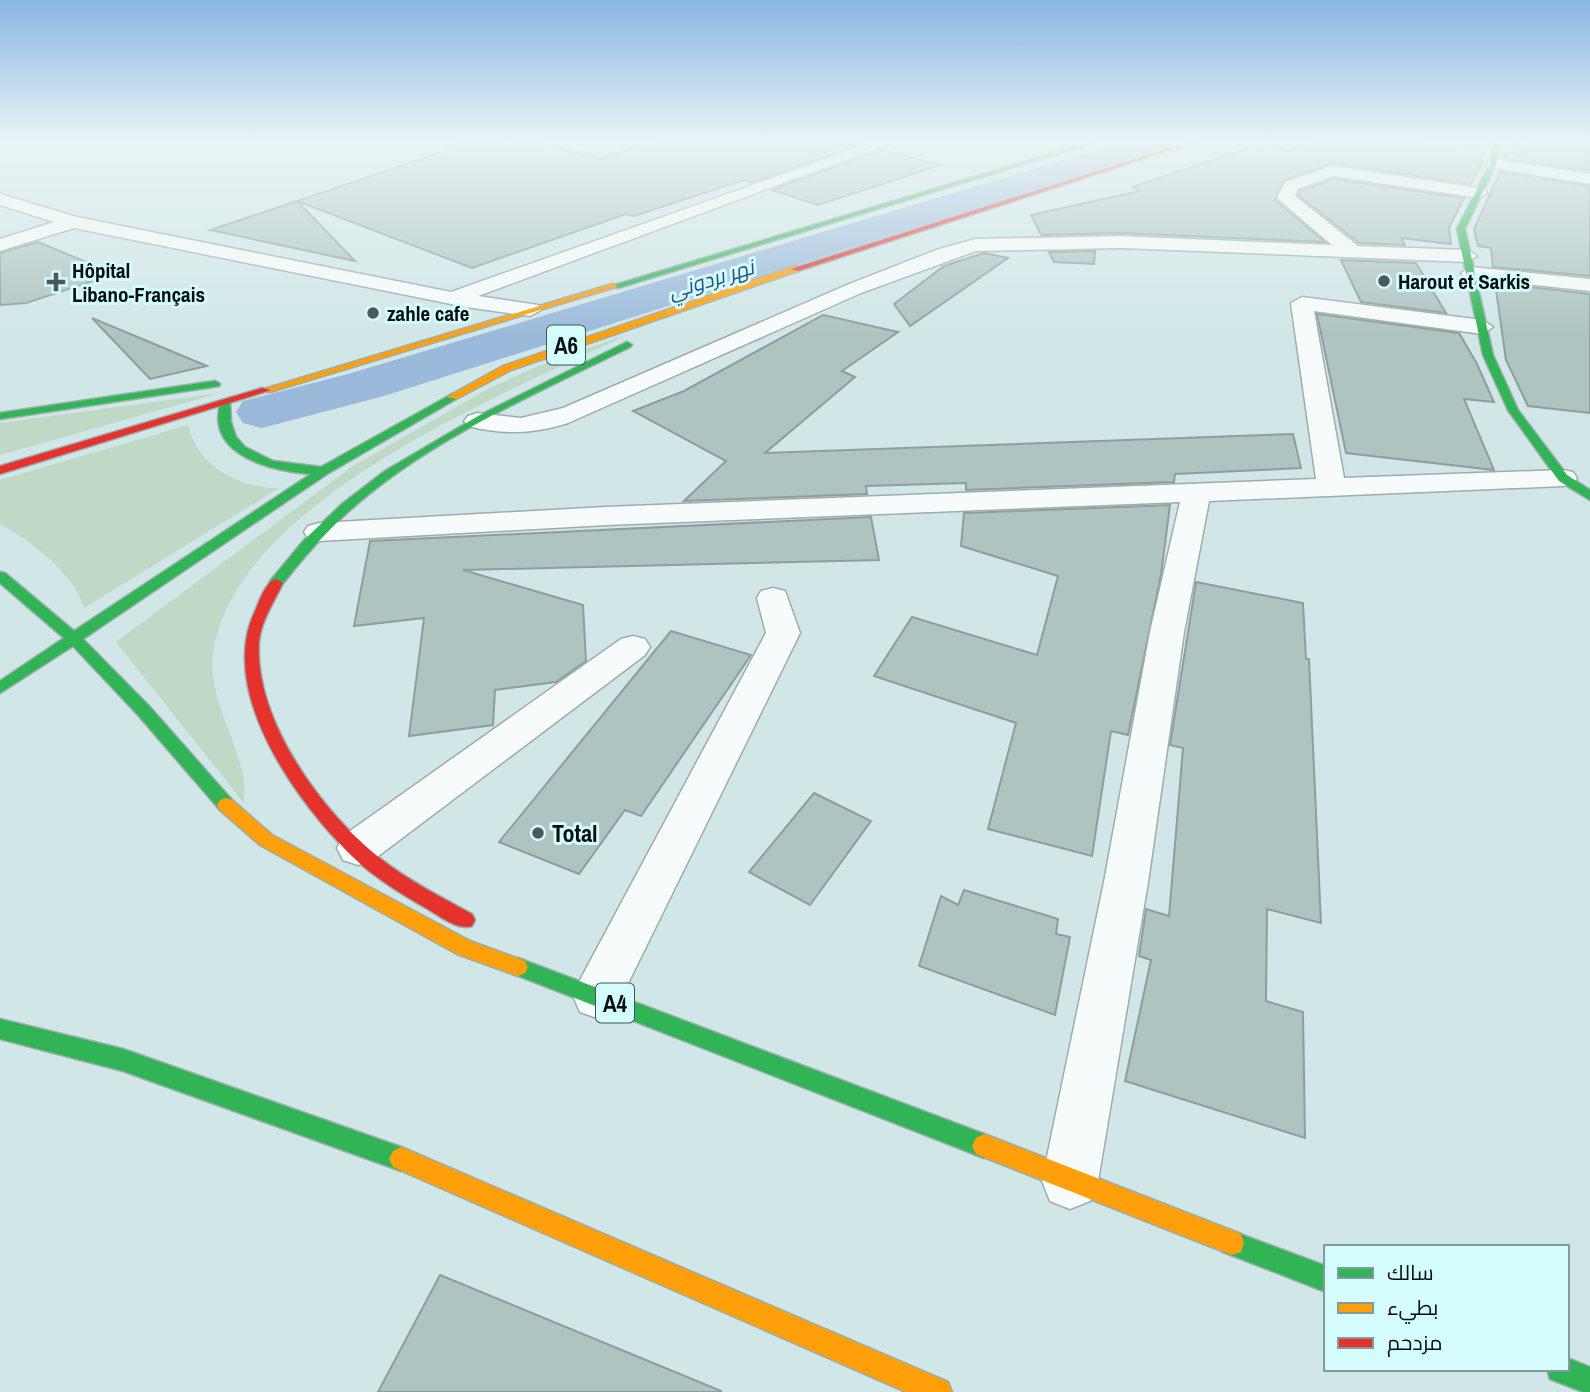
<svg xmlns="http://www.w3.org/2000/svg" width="1590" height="1392" viewBox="0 0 1590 1392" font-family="'Archivo Narrow',Cairo,sans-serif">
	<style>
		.green { fill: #bfd9c6 }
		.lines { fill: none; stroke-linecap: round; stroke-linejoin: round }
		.river { fill: #9bbadb; fill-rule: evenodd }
		.building { fill: #adc4c0; stroke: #8e9e9c; stroke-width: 2 }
		.street-casing { stroke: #9cadae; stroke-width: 3 }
		.fast-casing { stroke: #9cadae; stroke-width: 3 }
		.slow-casing { stroke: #9cadae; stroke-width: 3 }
		.jam-casing { stroke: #9cadae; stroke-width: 3 }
		.street { fill: #f8fbfb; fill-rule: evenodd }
		.fast { fill: #30b455; fill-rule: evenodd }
		.slow { fill: #ff9f0a; fill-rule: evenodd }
		.jam { fill: #e5322d; fill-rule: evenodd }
		.poi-dot { fill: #4a5a5b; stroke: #d4fcfd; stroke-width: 2.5 }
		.labels { text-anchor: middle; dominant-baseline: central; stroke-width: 6; stroke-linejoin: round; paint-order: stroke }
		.far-poi-label { font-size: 21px; font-weight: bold; fill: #020e0f; stroke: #d4fcfd; text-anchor: start }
		.far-water-label { font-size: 21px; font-style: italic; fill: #25538d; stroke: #d4fcfd }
		.shield { fill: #d4fcfd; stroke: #415556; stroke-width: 2 }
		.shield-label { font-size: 23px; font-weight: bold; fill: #020e0f }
		.poi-label { font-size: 24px; font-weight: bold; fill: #020e0f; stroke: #d4fcfd; text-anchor: start }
	</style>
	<rect width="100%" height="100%" fill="#d0e6e7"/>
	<!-- green -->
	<g class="green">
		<path d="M626 335C504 395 232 502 213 655 208 692 232 731 241 767 245 778 244 791 244 803L116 642 353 466 490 388 536 367Z"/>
		<path d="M220 393 0 455V423Z"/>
		<path d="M188 425C197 466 239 488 279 488L84 608C73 572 32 542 0 524V480Z"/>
	</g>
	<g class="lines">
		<!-- river -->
		<path class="river" d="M1127 141H1173L1169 147 384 396 262 428 243 423 236 412 243 401 348 374Z"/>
	</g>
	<!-- building -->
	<g class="building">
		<path d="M452 141H548L552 147 602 159 654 141H870L751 183 744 180 634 216 626 214 472 268 297 201 451 149Z"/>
		<path d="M1313 141H1416L1484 149 1482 163 1471 184 1332 163 1284 180 1275 200 1325 242 1121 233 1041 235 1031 215 1140 191 1132 187 1260 144 1290 151Z"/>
		<path d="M1511 141H1590V171L1504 158 1505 152 1514 153Z"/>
		<path d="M880 150 941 165 818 205 772 190Z"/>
		<path d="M1500 172 1590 186V276L1493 267 1491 248 1478 246 1474 229Z"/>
		<path d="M1333 179 1464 198 1449 228 1451 244 1401 238 1405 245 1359 243 1298 195 1300 191Z"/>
		<path d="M297 201 355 261 210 230Z"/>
		<path d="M38 242 115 274 26 303 0 305V253Z"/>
		<path d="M1095 251 1094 264 1054 262 1049 252Z"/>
		<path d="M984 253 1008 258 910 326 894 304 944 266Z"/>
		<path d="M1341 260 1416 263 1446 313 1361 302Z"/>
		<path d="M1495 283 1590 294V413L1528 406 1506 360Z"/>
		<path d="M1317 314 1459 333 1477 364 1494 402 1464 399 1494 470 1346 453Z"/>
		<path d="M823 315 898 332 842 371 855 377 765 453 1293 434 1301 468 1175 474 1174 482 966 490V483L866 486 867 494 684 501 726 461 633 411 684 391Z"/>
		<path d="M92 318 207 366 150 379Z"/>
		<path d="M1170 505 1161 575 1128 735 1111 731 1092 856 988 829 1016 723 874 676 912 617 1037 655 1058 576 961 546 964 513Z"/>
		<path d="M871 517 879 560 463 570 583 605 586 661 556 682 495 690 493 725 409 736 424 618 354 626 370 541Z"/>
		<path d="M1196 582 1303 603 1306 659H1309L1321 923 1267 909 1266 1001 1303 1012 1305 1138 1125 1081 1151 960 1139 956 1146 909 1169 916 1183 748 1170 745Z"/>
		<path d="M671 631 751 655 641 816 625 810 579 874 499 842Z"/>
		<path d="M814 793 871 821 810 905 749 872Z"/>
		<path d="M964 890 1058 919 1056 934 1070 937 1055 1015 919 966 941 896 958 905Z"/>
		<path d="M440 1275 721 1391V1392H378Z"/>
	</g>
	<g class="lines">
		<defs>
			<g id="street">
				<path d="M551 141C568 141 584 145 601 146 618 147 635 140 651 141L603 156 553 144Z"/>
				<path d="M877 141H897L478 296 538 305 541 310 530 316 466 307 74 228 0 251V239L54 222 0 205V194L77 217 451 292Z"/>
				<path d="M1493 159 1590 174V184L1487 167V161Z"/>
				<path d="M1332 166 1485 189 1487 193 1479 198 1333 176 1298 189 1295 196 1358 246 1467 250 1477 256 1467 262 1121 248 976 251 861 293 568 423C533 434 503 435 468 426L464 421 468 416 477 413 521 418 563 408 847 285 936 250 975 239 1121 236 1332 245 1277 198 1285 182Z"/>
				<path d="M1471 267 1590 279V291L1464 277 1461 273Z"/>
				<path d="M1302 297 1482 320 1493 327 1482 334 1314 311 1344 478 1563 470 1573 472 1577 478 1573 484 1563 486 1209 501 1184 632 1148 882 1098 1181 1090 1201 1070 1209 1050 1201 1042 1181 1104 882 1150 632 1180 502 606 525 319 541 308 538 304 532 308 526 319 523 606 507 1316 479 1291 303Z"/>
				<path d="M773 588 785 591 800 633 614 1012 597 1018 580 1012 573 996 580 980 766 633 757 598 761 591Z"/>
				<path d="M633 636 645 639 650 647 645 655 373 860 358 865 343 860 337 848 343 836 621 639Z"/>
			</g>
			<g id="fast">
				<path d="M1093 141H1101L618 288 611 286Z"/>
				<path d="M1492 141H1498L1496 164 1465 229 1493 355 1518 410 1567 475 1590 490V500L1559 481 1508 410 1483 355 1457 229 1490 164Z"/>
				<path d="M627 342 632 345 630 347C535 394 429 439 349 511 324 534 302 559 281 586H271L269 583 271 580 304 540 342 504 385 471 480 415Z"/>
				<path d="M215 381 220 384 219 386 0 419V413Z"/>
				<path d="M452 394 456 395V399L327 474 83 639 150 707 232 800 235 805 232 810 226 812 220 810 138 715 73 646 0 693V681L64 638 0 583V572L5 573 74 631 311 474C271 471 204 455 221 401L230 403 231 422 236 437 245 447 273 461 321 467Z"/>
				<path d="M518 958 984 1134 992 1138 996 1146 992 1154 984 1158 511 973 508 967 511 961Z"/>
				<path d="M0 1019 123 1049 401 1147 409 1151 413 1159 409 1167 401 1171 123 1071 0 1039Z"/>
				<path d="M1232 1231 1326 1266V1292L1223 1252 1220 1243 1223 1234Z"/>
				<path d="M1567 1358 1590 1367V1392H1583L1550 1379 1547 1369H1567Z"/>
			</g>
			<g id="slow">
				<path d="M795 266 798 267V271L511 370 456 399 447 397 503 366Z"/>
				<path d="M612 284 619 286 270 392 261 390Z"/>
				<path d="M226 798 232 800 272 835 470 941 525 961 528 967 525 973 518 976 457 954 260 845 220 810 217 805 220 800Z"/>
				<path d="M984 1134 1241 1234 1244 1243 1241 1252 1232 1255 976 1154 972 1146 976 1138Z"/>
				<path d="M401 1147 948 1382 952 1392H906L393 1167 389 1159 393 1151Z"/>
			</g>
			<g id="jam">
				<path d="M1191 141H1199L798 271 791 269Z"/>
				<path d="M262 388 271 390 0 474V466Z"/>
				<path d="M276 579 283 583C274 602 261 621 259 642 254 719 322 813 381 859 409 881 441 897 472 914L475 920 472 926C457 931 437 914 424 907 400 893 375 878 354 858 297 803 215 690 256 609 260 599 266 582 276 579Z"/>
			</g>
		</defs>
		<!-- street casing -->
		<use href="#street" class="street-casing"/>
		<!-- fast casing -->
		<use href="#fast" class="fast-casing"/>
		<!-- slow casing -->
		<use href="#slow" class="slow-casing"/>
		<!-- jam casing -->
		<use href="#jam" class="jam-casing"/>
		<!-- street -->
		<use href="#street" class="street"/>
		<!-- fast -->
		<use href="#fast" class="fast"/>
		<!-- slow -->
		<use href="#slow" class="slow"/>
		<!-- jam -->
		<use href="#jam" class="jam"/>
	</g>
	<!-- sky -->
	<linearGradient id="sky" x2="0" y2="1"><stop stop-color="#89b6e3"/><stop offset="0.42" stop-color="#eaf4f4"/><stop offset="1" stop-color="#eaf4f4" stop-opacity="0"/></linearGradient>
	<rect width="1590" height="335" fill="url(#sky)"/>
	<!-- markers -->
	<g class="poi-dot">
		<circle cx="1384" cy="281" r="7"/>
		<path d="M52.5 271.5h7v7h7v7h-7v7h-7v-7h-7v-7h7z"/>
		<circle cx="373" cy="313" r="7"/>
		<circle cx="538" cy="833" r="7"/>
	</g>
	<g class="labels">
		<!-- far-poi labels -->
		<g class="far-poi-label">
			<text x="72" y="270">Hôpital<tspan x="72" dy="24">Libano-Français</tspan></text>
			<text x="1398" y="281">Harout et Sarkis</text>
			<text x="387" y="313">zahle cafe</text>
		</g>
		<!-- far-water labels -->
		<g class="far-water-label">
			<text transform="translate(711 279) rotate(-17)">نهر بردوني</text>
		</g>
		<!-- shield labels -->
		<g class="shield">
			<rect x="547" y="325.5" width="38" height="39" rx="5"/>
			<rect x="596" y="983.5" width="38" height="39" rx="5"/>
		</g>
		<g class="shield-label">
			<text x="566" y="345">A6</text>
			<text x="615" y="1003">A4</text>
		</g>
		<!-- poi labels -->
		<g class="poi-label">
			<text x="552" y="833">Total</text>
		</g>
	</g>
	<!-- legend -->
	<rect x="1324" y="1245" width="245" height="126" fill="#d4fcfd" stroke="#809d9e" stroke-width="2"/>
	<rect x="1338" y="1268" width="35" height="10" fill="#30b455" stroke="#809d9e" stroke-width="2"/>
	<text x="1387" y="1280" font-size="21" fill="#020e0f">سالك</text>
	<rect x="1338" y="1303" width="35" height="10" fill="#ff9f0a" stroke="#809d9e" stroke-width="2"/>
	<text x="1387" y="1315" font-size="21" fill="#020e0f">بطيء</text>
	<rect x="1338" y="1338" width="35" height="10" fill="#e5322d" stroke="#809d9e" stroke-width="2"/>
	<text x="1387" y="1350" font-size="21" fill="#020e0f">مزدحم</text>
</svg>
